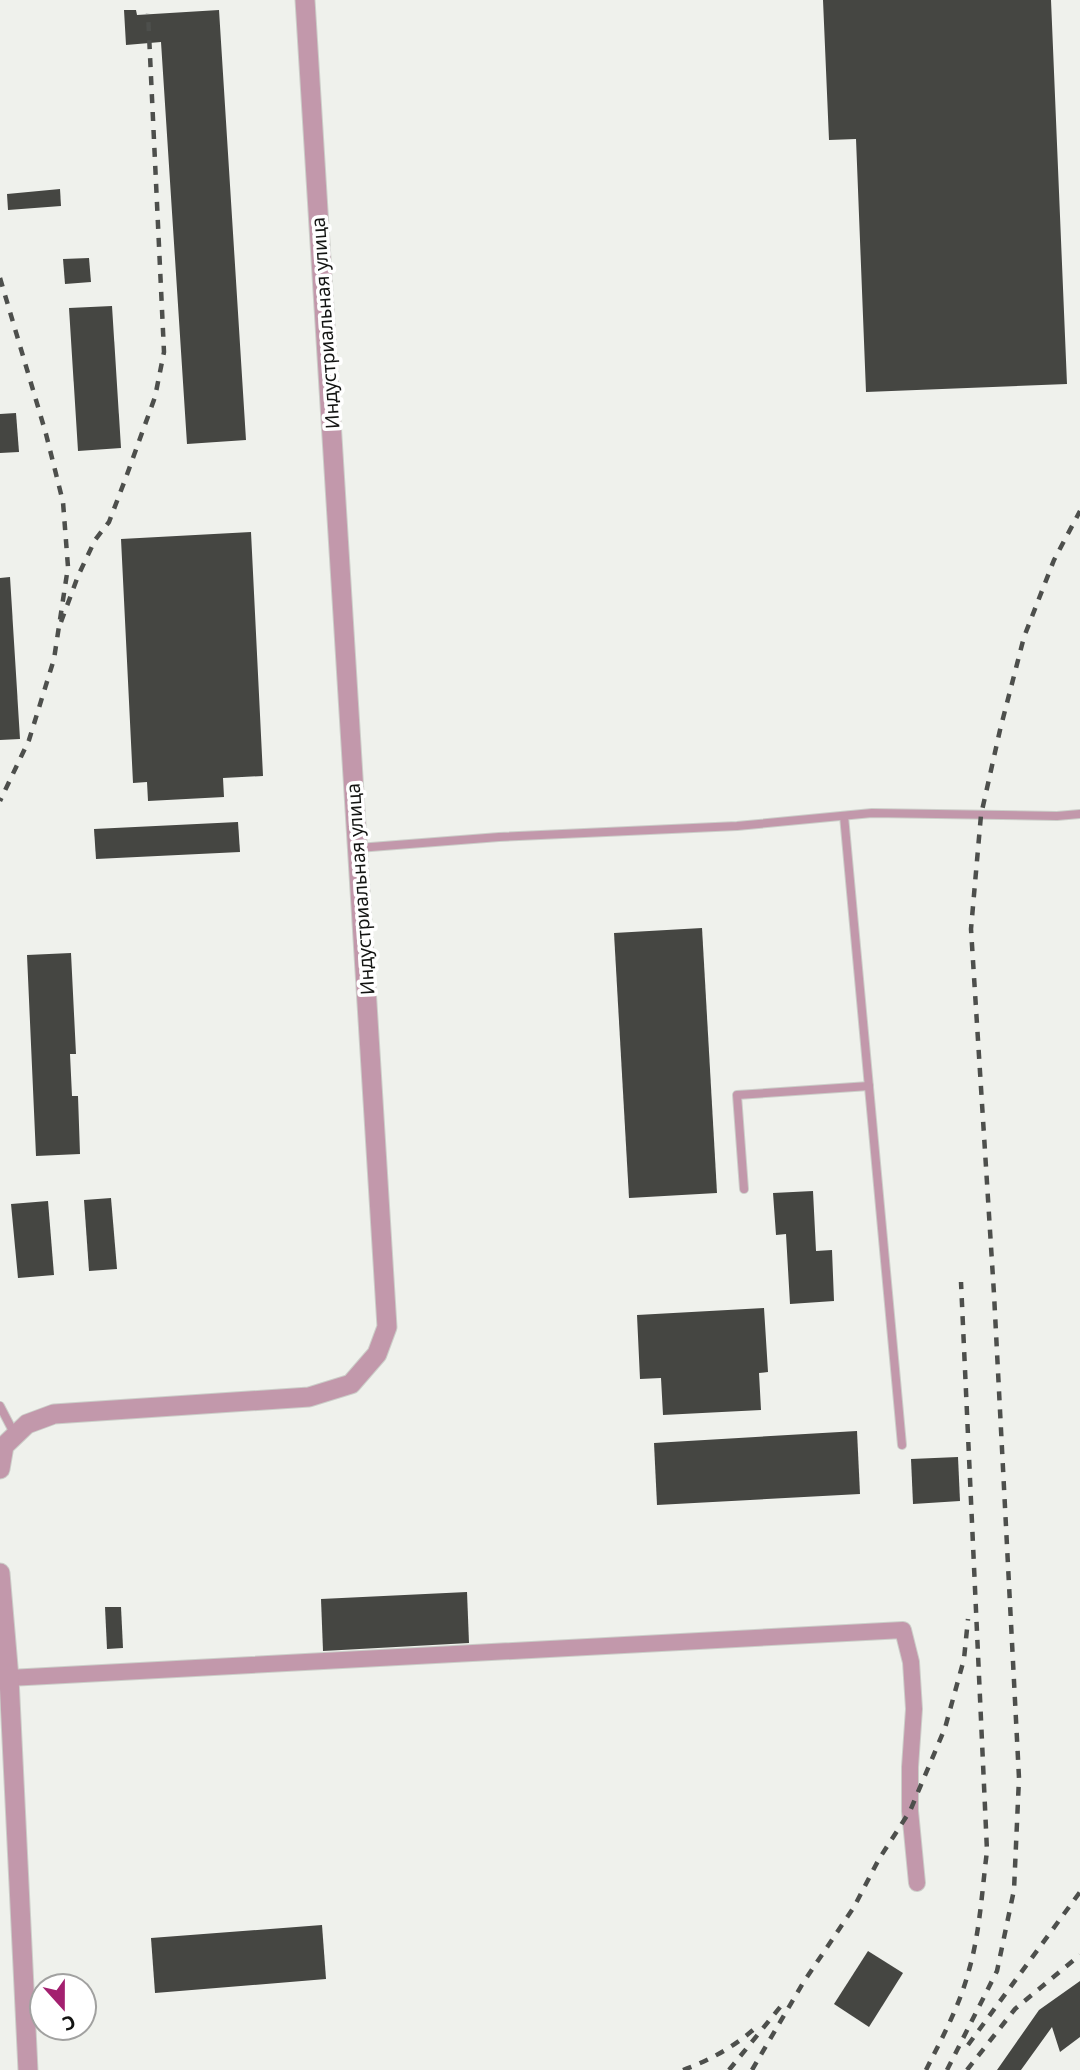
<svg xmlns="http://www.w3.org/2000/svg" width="1080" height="2070" viewBox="0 0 1080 2070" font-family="'Noto Sans',sans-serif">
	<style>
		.building { fill: #454642 }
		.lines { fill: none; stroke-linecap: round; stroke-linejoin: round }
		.service-casing { stroke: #cccec9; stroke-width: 10 }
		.minor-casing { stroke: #cccec9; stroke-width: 18 }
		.tertiary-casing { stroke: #cccec9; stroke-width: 21 }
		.service { stroke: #c298ab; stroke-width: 8 }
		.minor { stroke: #c298ab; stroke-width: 16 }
		.tertiary { stroke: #c298ab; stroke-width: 19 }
		.rail { stroke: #4d4f4c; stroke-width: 4.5; stroke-dasharray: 9 9; stroke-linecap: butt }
		.labels { text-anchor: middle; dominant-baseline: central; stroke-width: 7; stroke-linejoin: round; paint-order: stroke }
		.street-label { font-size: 19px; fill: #131412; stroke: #fff }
	</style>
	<rect width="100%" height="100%" fill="#eff1ec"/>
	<!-- building -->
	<g class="building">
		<path d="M823 0H1051L1067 384 866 392 856 139 829 140Z"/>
		<path d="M124 10H136L137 15 219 10 246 440 187 444 161 42 126 45Z"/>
		<path d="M60 189 61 206 8 210 7 194Z"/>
		<path d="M89 258 91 282 65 284 63 259Z"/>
		<path d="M112 306 121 448 78 451 69 308Z"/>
		<path d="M16 413 19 452 0 453V414Z"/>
		<path d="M251 532 263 776 223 778 224 797 148 801 147 782 133 783 121 539Z"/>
		<path d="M10 577 20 739 0 740V578Z"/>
		<path d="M238 822 240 852 96 859 94 829Z"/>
		<path d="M702 928 717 1193 629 1198 614 933Z"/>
		<path d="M71 953 76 1054H70L72 1096H78L80 1154 36 1156 27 955Z"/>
		<path d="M813 1191 816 1251 832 1250 834 1301 790 1304 786 1234 776 1235 773 1193Z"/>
		<path d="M111 1198 117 1269 89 1271 84 1200Z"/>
		<path d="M48 1201 54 1275 18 1278 11 1204Z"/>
		<path d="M764 1308 768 1372 759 1373 761 1410 663 1415 661 1378 640 1379 637 1315Z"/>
		<path d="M857 1431 860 1494 657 1505 654 1443Z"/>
		<path d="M958 1457 960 1501 913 1504 911 1459Z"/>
		<path d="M467 1592 469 1643 323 1651 321 1599Z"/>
		<path d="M105 1607H121L123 1648 107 1649Z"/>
		<path d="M322 1925 326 1979 155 1993 151 1938Z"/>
		<path d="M868 1951 903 1973 869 2027 834 2004Z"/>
		<path d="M1080 1981V2037L1060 2052 1052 2027 1021 2070H997L1039 2010Z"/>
	</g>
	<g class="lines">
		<defs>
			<g id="service">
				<path d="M844 816 902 1445"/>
				<path d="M358 848 499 837 737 826 872 813 1057 816 1080 814"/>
				<path d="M744 1189 737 1095 869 1086"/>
				<path d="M0 1406 15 1435"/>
			</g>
			<path id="minor" d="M9 1678 903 1630 911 1662 914 1709 910 1767V1811L917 1883"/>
			<g id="tertiary">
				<path d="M0 1469 4 1446 27 1424 54 1414 309 1397 351 1384 377 1354 387 1327 305 0"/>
				<path d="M0 1573 9 1678 28 2070"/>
			</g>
		</defs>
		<!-- service casing -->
		<use href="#service" class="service-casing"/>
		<!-- minor casing -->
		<use href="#minor" class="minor-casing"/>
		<!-- tertiary casing -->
		<use href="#tertiary" class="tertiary-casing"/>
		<!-- service -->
		<use href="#service" class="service"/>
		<!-- minor -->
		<use href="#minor" class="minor"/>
		<!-- tertiary -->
		<use href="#tertiary" class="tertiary"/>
		<!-- rail -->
		<g class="rail">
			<path d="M0 278 46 434 63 502 68 567 54 659 29 740 0 801"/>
			<path d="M61 622 78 576 95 540 109 522 125 480 155 397 164 352 148 13"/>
			<path d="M968 2045 1080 1892"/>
			<path d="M683 2070C708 2061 734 2047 754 2029"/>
			<path d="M729 2070 781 2006"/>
			<path d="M752 2070 803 1983 854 1907 879 1859 910 1811 945 1728 964 1659 968 1619"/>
			<path d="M926 2070C942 2038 960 2005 969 1970 980 1932 982 1890 987 1851L961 1282"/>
			<path d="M947 2070 997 1971 1014 1890 1019 1778 994 1294 971 929 981 815 1000 730 1024 637 1054 560 1080 511"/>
			<path d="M967 2070 1015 2009 1080 1955"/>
		</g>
	</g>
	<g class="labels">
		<!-- street labels -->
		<g class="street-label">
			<text transform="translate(325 323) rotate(-94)">Индустриальная улица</text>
			<text transform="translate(360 889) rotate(-94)">Индустриальная улица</text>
		</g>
	</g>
	<!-- north arrow -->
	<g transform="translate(63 2007) rotate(159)"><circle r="33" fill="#ffffff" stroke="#a1a1a0" stroke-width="2"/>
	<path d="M0-5L12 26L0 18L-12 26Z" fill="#a3206f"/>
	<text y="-10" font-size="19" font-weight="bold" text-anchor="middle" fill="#131412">С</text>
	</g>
</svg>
